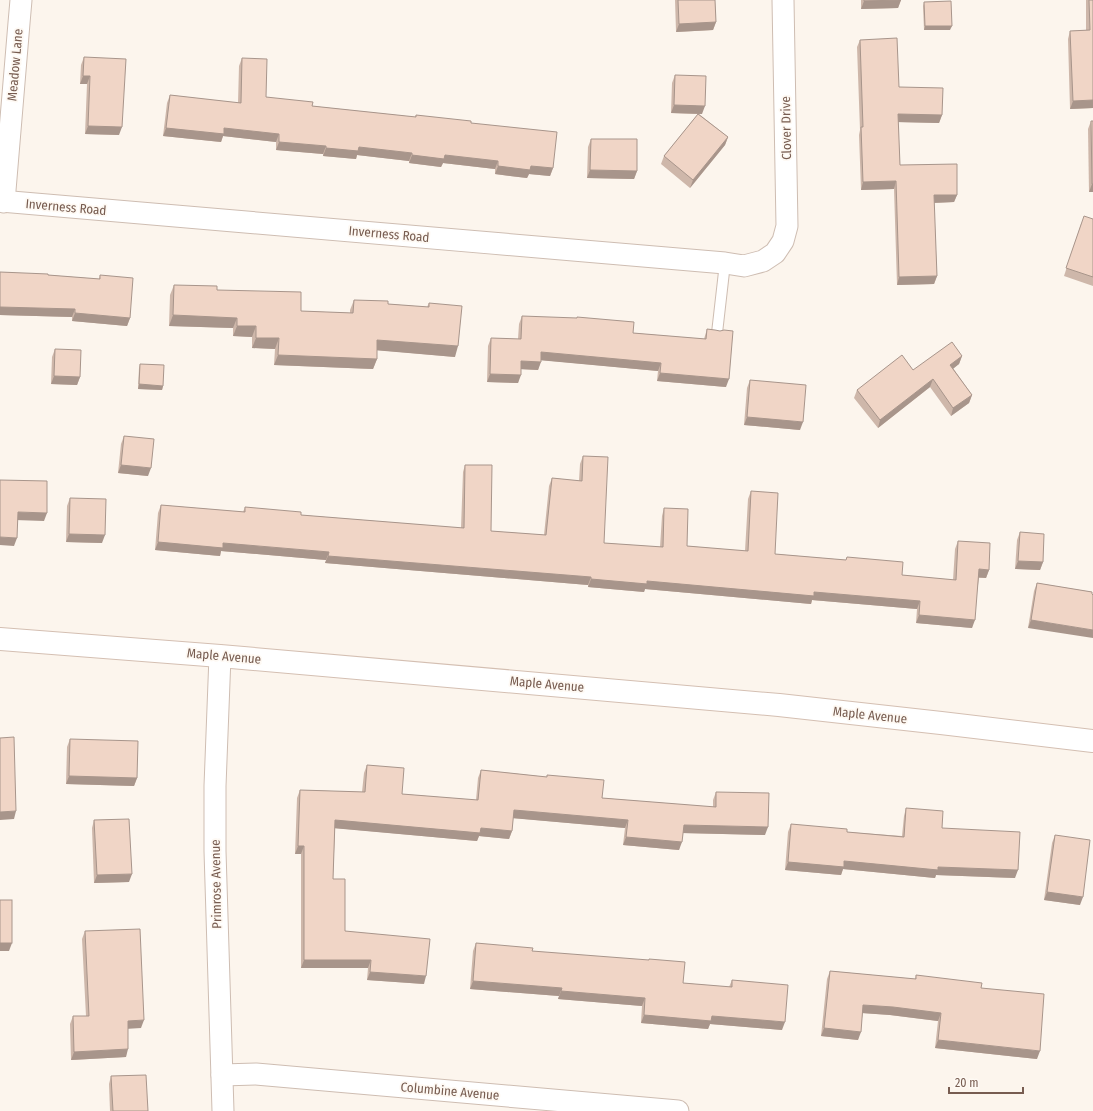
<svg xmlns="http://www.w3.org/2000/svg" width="1093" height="1111" viewBox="0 0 1093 1111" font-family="'Fira Sans Condensed',sans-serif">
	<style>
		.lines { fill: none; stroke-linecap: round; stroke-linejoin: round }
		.lane-casing { stroke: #cebdb2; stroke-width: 12 }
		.street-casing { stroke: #cebdb2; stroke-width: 23 }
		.secondary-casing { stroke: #d4bfb2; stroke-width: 24 }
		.lane { stroke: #fff; stroke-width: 10 }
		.street { stroke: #fff; stroke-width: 21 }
		.secondary { stroke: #fff; stroke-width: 22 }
		.wall { fill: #ceb7aa }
		.shaded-wall { fill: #a8958b }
		.building { fill: #f0d5c6; stroke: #a8958b }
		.labels { text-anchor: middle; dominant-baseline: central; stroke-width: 3.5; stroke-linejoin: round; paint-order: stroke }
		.street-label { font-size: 13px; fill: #775c50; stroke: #fef9f3 }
	</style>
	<rect width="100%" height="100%" fill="#fcf5ed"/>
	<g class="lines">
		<defs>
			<path id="lane" d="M717 333 725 263"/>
			<g id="street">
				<path d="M0 201 725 263 744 266 763 261 775 253 783 241 787 226 783 0"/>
				<path d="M4 202 19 23 21 0"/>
				<path d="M220 656 215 786V851L223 1111"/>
				<path d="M222 1075 256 1074 678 1111"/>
			</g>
			<path id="secondary" d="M0 639 220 656 779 705 941 723 1093 741"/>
		</defs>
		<!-- lane casing -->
		<use href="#lane" class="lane-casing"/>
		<!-- street casing -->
		<use href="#street" class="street-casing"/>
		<!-- secondary casing -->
		<use href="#secondary" class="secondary-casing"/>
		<!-- lane -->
		<use href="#lane" class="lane"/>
		<!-- street -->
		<use href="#street" class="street"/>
		<!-- secondary -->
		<use href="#secondary" class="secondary"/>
	</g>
	<!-- wall -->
	<g class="wall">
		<path d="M675 0H715L716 22 713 30 676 32Z"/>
		<path d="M861 0H901L898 8 861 9Z"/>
		<path d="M1086 0H1093V108L1070 109 1068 39 1070 31 1086 30Z"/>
		<path d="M924 2 950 30H924L923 6Z"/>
		<path d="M860 40 899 87 942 115 939 123 898 122 900 165 957 195 954 202 934 203 937 276 934 284 897 285 894 189 861 190 859 135 860 130 857 47Z"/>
		<path d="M84 57 119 135 85 134 87 84H80L81 65Z"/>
		<path d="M242 58 266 97 312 106 415 117 416 115 471 123 553 168 550 176 529 174 527 178 495 174V169L443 163 441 167 409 163V161L357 155 356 159 323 156V154L276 150V142L223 136 221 142 163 136 167 103 170 95 238 103 239 66Z"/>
		<path d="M675 75 702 114H699L728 137 725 145 690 188 661 164 664 156 698 114 671 113 672 83Z"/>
		<path d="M1091 121H1093V192H1089L1088 129Z"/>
		<path d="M591 139 637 171 634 179 587 178 588 147Z"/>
		<path d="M1093 219V286L1064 276 1081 224Z"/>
		<path d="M0 272 48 275 99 279 100 275 130 318 127 326 72 321V317L0 315Z"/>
		<path d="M174 285 217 290 301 311 350 313V310L354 300 388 304 427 307 429 303 455 357 377 350V359L373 369 274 365 275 349 252 348V337L233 336V328L169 326 170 295Z"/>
		<path d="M522 316 633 333 704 339 707 329 726 387 657 381 658 371 541 360 538 370 521 369 518 383 487 382 488 346 491 338 518 339 519 324Z"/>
		<path d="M55 349 80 377 77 385 51 384 52 357Z"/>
		<path d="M962 356 959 364 953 368 972 395 969 403 951 416 930 387 878 428 854 398 857 390 913 370Z"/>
		<path d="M140 364 163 386 162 390 138 389 139 368Z"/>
		<path d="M750 380 800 430 744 425 747 388Z"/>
		<path d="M124 436 148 476 118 473 121 444Z"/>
		<path d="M583 456 604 543 660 547 662 516 664 508 687 546 745 551 748 499 751 491 775 554 846 560 847 557 902 575 953 580 955 549 958 541 989 570 986 578H979L972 628 916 623 917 609 812 600 811 604 645 589 644 592 588 587V585L325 563 326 560 221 551 220 556 155 550 158 513 161 505 243 512 245 507 301 515 461 528 463 472 465 465 491 531 544 535 549 486 552 478 579 481 580 464Z"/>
		<path d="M70 498 102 543 66 542 67 506Z"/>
		<path d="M1020 532 1043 562 1040 570 1015 569 1017 540Z"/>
		<path d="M1037 583 1092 592 1028 628 1034 591Z"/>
		<path d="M70 739 137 778 134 786 66 784 67 747Z"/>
		<path d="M367 765 402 794 476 800 478 778 481 770 547 777V775L602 798 713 807V800L716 792 765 835 683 833 679 850 623 845 625 828 513 818 512 831 509 839 479 836 477 841 335 828 333 879 345 931 424 984 367 980 368 968H301V854H295L297 798 300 790 362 792 364 773Z"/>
		<path d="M906 808 942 828 1015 878 936 875 935 878 843 869 841 875 785 870 788 832 791 824 847 832 902 836 904 816Z"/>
		<path d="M94 820 129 882 94 883 92 828Z"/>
		<path d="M1055 835 1080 905 1044 900 1052 843Z"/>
		<path d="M85 931 141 1028H128L126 1057 71 1060 70 1024 73 1016H86L82 939Z"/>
		<path d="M476 943 532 951 683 983 729 987 732 980 782 1030 710 1024 708 1029 641 1023 642 1006 558 999 559 996 470 989 473 951Z"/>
		<path d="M830 971 915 979 916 975 981 988 1037 1059 935 1048 938 1021 890 1015 863 1013 858 1040 821 1036 827 979Z"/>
		<path d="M111 1076 148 1111H110L109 1084Z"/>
	</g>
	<!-- shaded-wall -->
	<g class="shaded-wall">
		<path d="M901 0 898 8 861 9 864 1Z"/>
		<path d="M716 22 713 30 676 32 679 24Z"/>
		<path d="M925 26H952L950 30H924Z"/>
		<path d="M83 76H90L87 84H80Z"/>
		<path d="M1093 100V108L1070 109 1073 101Z"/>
		<path d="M674 105 705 106 702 114 671 113Z"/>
		<path d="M898 114 942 115 939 123 895 122Z"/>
		<path d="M88 126 122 127 119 135 85 134Z"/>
		<path d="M166 128H224L279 134 276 142 223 136 221 142 163 136Z"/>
		<path d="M728 137 725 145 690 188 693 180Z"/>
		<path d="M279 142 326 146 323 154 276 150Z"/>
		<path d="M359 147 412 153 409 161 357 155 356 159 323 156 326 148Z"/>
		<path d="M412 155H445L498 161 495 169 443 163 441 167 409 163Z"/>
		<path d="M498 166H531L553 168 550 176 529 174 527 178 495 174Z"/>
		<path d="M590 170 637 171 634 179 587 178Z"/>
		<path d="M896 181 894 189 861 190 863 182Z"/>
		<path d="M1092 184H1093V192H1089Z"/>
		<path d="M934 195H957L954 202 931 203Z"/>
		<path d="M937 276 934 284 897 285 899 277Z"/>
		<path d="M0 307 75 309 72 317 0 315Z"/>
		<path d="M75 313 130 318 127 326 72 321Z"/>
		<path d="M173 315 237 318 233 328 169 326Z"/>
		<path d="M237 326H256L252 337 233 336Z"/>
		<path d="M256 338H279L275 349 252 348Z"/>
		<path d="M377 340 458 346 455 357 373 350Z"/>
		<path d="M541 352 661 363 658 371 538 360Z"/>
		<path d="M278 355 377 359 373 369 274 365Z"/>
		<path d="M962 356 959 364 948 373 950 365Z"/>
		<path d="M521 361 541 362 538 370 518 369Z"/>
		<path d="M660 373 729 379 726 387 657 381Z"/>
		<path d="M490 374 521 375 518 383 487 382Z"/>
		<path d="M54 376 80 377 77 385 51 384Z"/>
		<path d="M933 379 930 387 878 428 880 420Z"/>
		<path d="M139 384 163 386 162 390 138 389Z"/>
		<path d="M972 395 969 403 951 416 953 408Z"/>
		<path d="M747 417 803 422 800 430 744 425Z"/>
		<path d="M121 465 151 468 148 476 118 473Z"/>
		<path d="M18 512 47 513 44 521 15 520Z"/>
		<path d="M69 534 105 535 102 543 66 542Z"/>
		<path d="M0 537 17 538 14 546 0 545Z"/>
		<path d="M158 542 223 543 329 552 326 560 221 551 220 556 155 550Z"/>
		<path d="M328 556 591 577 588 585 325 563Z"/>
		<path d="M1018 561 1043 562 1040 570 1015 569Z"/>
		<path d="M979 569 989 570 986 578 976 577Z"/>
		<path d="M591 579 647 581 814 592 920 601 917 609 812 600 811 604 645 589 644 592 588 587Z"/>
		<path d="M919 615 975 620 972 628 916 623Z"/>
		<path d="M1031 620 1093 630V638L1028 628Z"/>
		<path d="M69 776 137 778 134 786 66 784Z"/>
		<path d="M514 810 628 820 625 828 511 818Z"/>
		<path d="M16 811 14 819 0 820V812Z"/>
		<path d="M335 820 481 828 512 831 509 839 479 836 477 841 332 828Z"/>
		<path d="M684 825 768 827 765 835 681 833Z"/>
		<path d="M626 837 682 842 679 850 623 845Z"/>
		<path d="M298 846H304L301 854H295Z"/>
		<path d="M844 861 938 867 1018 870 1015 878 936 875 935 878 843 869 841 875 785 870 788 862Z"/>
		<path d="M132 874 129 882 94 883 97 875Z"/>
		<path d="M1047 892 1083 897 1080 905 1044 900Z"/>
		<path d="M0 943H12L9 951H0Z"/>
		<path d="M304 960H371L368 968H301Z"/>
		<path d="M370 972 426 976 424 984 367 980Z"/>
		<path d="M473 981 562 988 559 996 470 989Z"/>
		<path d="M561 991 645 998 642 1006 558 999Z"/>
		<path d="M863 1005 893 1007 941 1013 938 1021 890 1015 861 1013Z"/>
		<path d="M644 1015 712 1016 785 1022 782 1030 710 1024 708 1029 641 1023Z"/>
		<path d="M144 1020 141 1028 125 1029 128 1021Z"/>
		<path d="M824 1028 861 1032 858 1040 821 1036Z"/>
		<path d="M938 1040 1040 1051 1037 1059 935 1048Z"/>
		<path d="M128 1049 126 1057 71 1060 74 1052Z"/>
	</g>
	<!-- building -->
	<g class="building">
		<path d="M678 0H715L716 22 679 24Z"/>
		<path d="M864 0H901L864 1Z"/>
		<path d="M1089 0H1093V100L1073 101 1070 31 1090 30Z"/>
		<path d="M951 1 952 26H925L924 2Z"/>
		<path d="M897 38 899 87 943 88 942 115 898 114 900 165 957 164V195H934L937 276 899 277 896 181 863 182 861 127H863L860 40Z"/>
		<path d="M84 57 126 59 122 127 88 126 90 76H83Z"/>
		<path d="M242 58 267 59 266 97 313 102 312 106 416 117V115L471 121V123L557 132 553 168 531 166 530 170 498 166V161L445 155 444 159 412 155V153L359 147 358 151 326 148V146L279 142V134L224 128V134L166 128 170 95 241 103Z"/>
		<path d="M675 75 706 76 705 106 674 105Z"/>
		<path d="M698 114 728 137 693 180 664 156Z"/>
		<path d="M1091 121H1093V184H1092Z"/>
		<path d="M591 139H637V171L590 170Z"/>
		<path d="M1084 216 1093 219V277L1066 268Z"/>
		<path d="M0 272 48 274V275L100 279V275L133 278 130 318 75 313V309L0 307Z"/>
		<path d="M174 285 217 286V290L301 292V311L353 313 354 300 388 301V304L429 307V303L462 306 458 346 377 340V359L278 355 279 338H256V326H237V318L173 315Z"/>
		<path d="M522 316 577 318V317L634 322 633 333 706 339 707 329 715 330 720 331 724 330 733 331 729 379 660 373 661 363 541 352V362L521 361V375L490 374 491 338 521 339Z"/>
		<path d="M952 342 962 356 950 365 972 395 953 408 933 379 880 420 857 390 902 355 913 370Z"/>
		<path d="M55 349 81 350 80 377 54 376Z"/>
		<path d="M140 364 164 365 163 386 139 384Z"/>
		<path d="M750 380 806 385 803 422 747 417Z"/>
		<path d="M124 436 154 439 151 468 121 465Z"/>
		<path d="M583 456 608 457 604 543 663 547 664 508 688 509 687 546 748 551 751 491 778 493 775 554 846 560 847 557 903 562 902 575 956 580 958 541 990 543 989 570 979 569 975 620 919 615 920 601 814 592V596L647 581V584L591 579V577L328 556 329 552 223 543V548L158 542 161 505 245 512V507L301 512V515L464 528 465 465H492L491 531 546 535 552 478 582 481Z"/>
		<path d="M0 480 47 481V513L18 512 17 538 0 537Z"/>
		<path d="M70 498 106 499 105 535 69 534Z"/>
		<path d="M1020 532 1044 534 1043 562 1018 561Z"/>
		<path d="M1037 583 1092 592V594L1093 595V630L1031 620Z"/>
		<path d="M14 737 16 811 0 812V738Z"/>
		<path d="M70 739 138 741 137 778 69 776Z"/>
		<path d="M367 765 404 768 402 794 478 800 481 770 547 777V775L604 780 602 798 716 807V792L769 793 768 827 684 825 682 842 626 837 628 820 514 810 512 831 481 828 480 833 335 820 333 879H345V931L430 939 426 976 370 972 371 960H304V846H298L300 790 365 792Z"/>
		<path d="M906 808 943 811 942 828 1020 832 1018 870 938 867V870L844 861V867L788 862 791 824 847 829V832L904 837Z"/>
		<path d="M129 819 132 874 97 875 94 820Z"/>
		<path d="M1055 835 1090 840 1083 897 1047 892Z"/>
		<rect x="0" y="900" width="12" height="43"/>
		<path d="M140 929 144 1020 128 1021V1049L74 1052 73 1016H89L85 931Z"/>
		<path d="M476 943 533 948 532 951 649 960V959L685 962 683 983 732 987V980L788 985 785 1022 712 1016 711 1021 644 1015 645 998 561 991 562 988 473 981Z"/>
		<path d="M830 971 916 979V975L982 983 981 988 1044 994 1040 1051 938 1040 941 1013 893 1007 863 1005 861 1032 824 1028Z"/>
		<path d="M146 1075 148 1111H113L111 1076Z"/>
	</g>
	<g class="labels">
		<!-- street labels -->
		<g class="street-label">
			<text transform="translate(15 65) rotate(-85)">Meadow Lane</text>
			<text transform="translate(786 128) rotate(-91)">Clover Drive</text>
			<text transform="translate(66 207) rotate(5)">Inverness Road</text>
			<text transform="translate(389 234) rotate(5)">Inverness Road</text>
			<text transform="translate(224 656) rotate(5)">Maple Avenue</text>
			<text transform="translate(547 684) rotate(5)">Maple Avenue</text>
			<text transform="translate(870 715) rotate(6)">Maple Avenue</text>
			<text transform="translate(216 884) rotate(-91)">Primrose Avenue</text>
			<text transform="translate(450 1091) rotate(5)">Columbine Avenue</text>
		</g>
	</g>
	<!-- scale -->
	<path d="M949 1087v6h74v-6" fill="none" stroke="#775c50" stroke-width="2"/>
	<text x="955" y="1087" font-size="12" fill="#775c50" stroke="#fef9f3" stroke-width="3" paint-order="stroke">20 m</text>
</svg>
